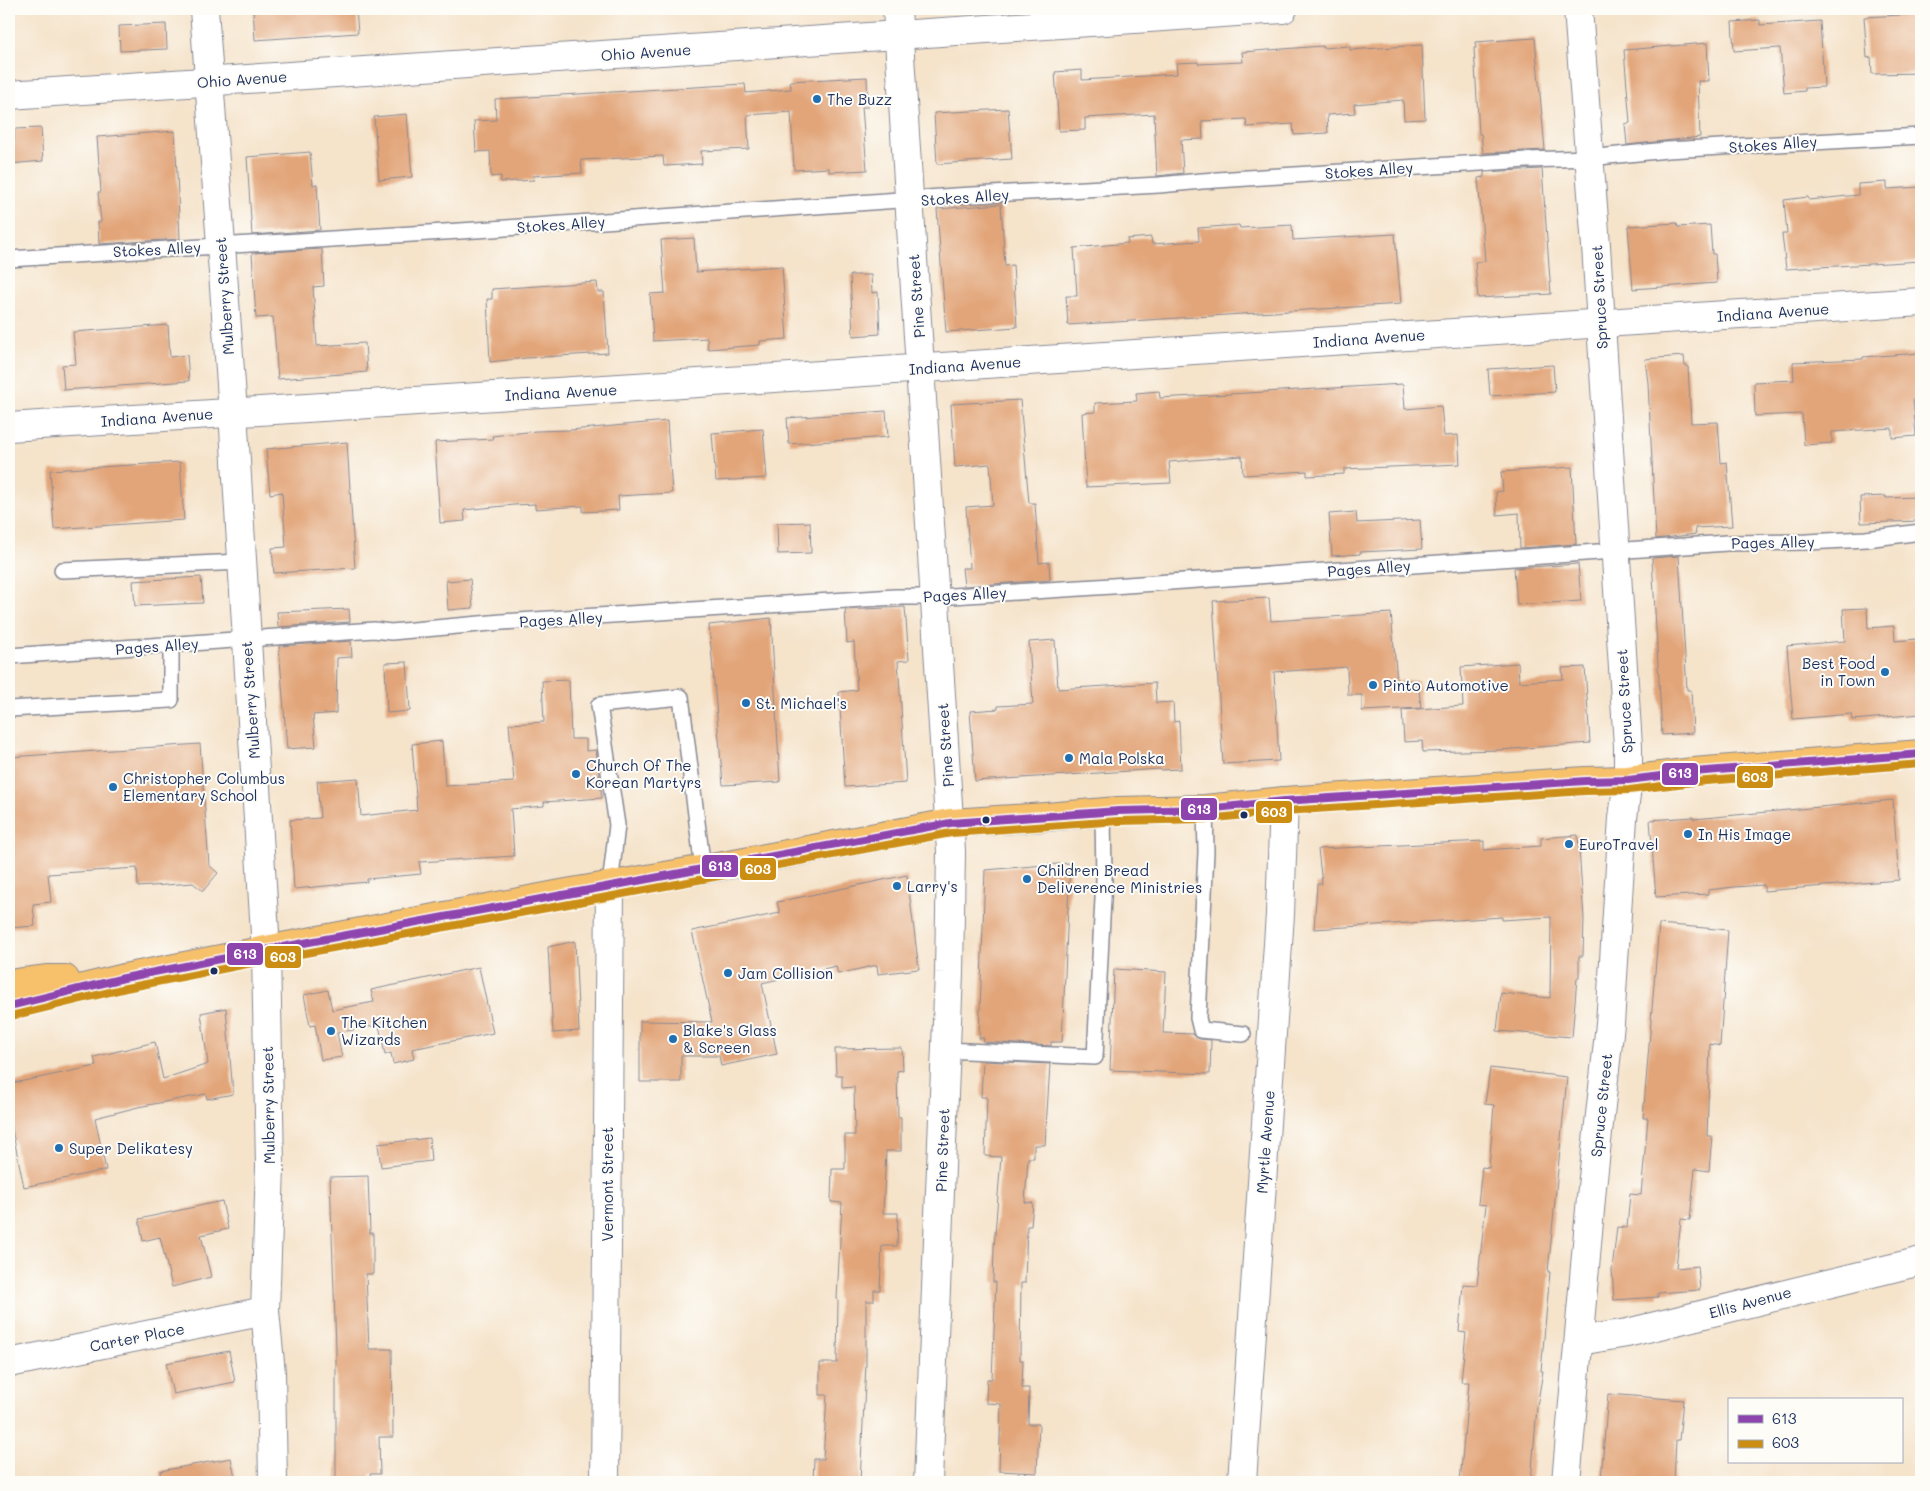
<svg xmlns="http://www.w3.org/2000/svg" width="1930" height="1491" viewBox="0 0 1930 1491" font-family="Mali,sans-serif">
	<style>
		.building { fill: #e2a579 }
		.lines { fill: none; stroke-linecap: round; stroke-linejoin: round }
		.service-casing { stroke: #888994; stroke-width: 18 }
		.minor-casing { stroke: #888994; stroke-width: 30 }
		.tertiary-casing { stroke: #888994; stroke-width: 30 }
		.primary-casing { stroke: #888994; stroke-width: 30 }
		.service { stroke: #fff; stroke-width: 15 }
		.minor { stroke: #fff; stroke-width: 28 }
		.tertiary { stroke: #fff; stroke-width: 28 }
		.primary { stroke: #f7c06b; stroke-width: 28 }
		.bus-1-casing { stroke: #fdfcf7; stroke-width: 11 }
		.bus-2-casing { stroke: #fdfcf7; stroke-width: 11 }
		.bus-1 { stroke: #8e44ad; stroke-width: 8 }
		.bus-2 { stroke: #cb8e13; stroke-width: 8 }
		.poi-dot { fill: #1f6fb2; stroke: #fdfcf7; stroke-width: 2 }
		.bus-dot { fill: #1b2f5e; stroke: #fdfcf7; stroke-width: 2 }
		.labels { text-anchor: middle; dominant-baseline: central; stroke-width: 4; stroke-linejoin: round; paint-order: stroke }
		.street-label { font-size: 15px; fill: #1b2f5e; stroke: #fdfcf7 }
		.poi-label { font-size: 15px; fill: #1b2f5e; stroke: #fdfcf7; text-anchor: start }
		.line-badge { stroke: #fdfcf7; stroke-width: 2 }
		.badge-label { font-size: 14px; text-anchor: middle; font-weight: bold; fill: #fff }
	</style>
	<rect width="100%" height="100%" fill="#fdfcf7"/>
	<filter id="ink" filterUnits="userSpaceOnUse"><feTurbulence type="fractalNoise" baseFrequency=".02" numOctaves="2"/><feDisplacementMap in="SourceGraphic" scale="10" xChannelSelector="R" yChannelSelector="G"/><feConvolveMatrix kernelMatrix="1 2 1 2 8 2 1 2 1" color-interpolation-filters="sRGB"/></filter>
	<filter id="wash" filterUnits="userSpaceOnUse"><feTurbulence type="fractalNoise" baseFrequency=".0096" numOctaves="4" result="noise"/><feDisplacementMap in="SourceGraphic" scale="20" xChannelSelector="R" yChannelSelector="G"/><feGaussianBlur stdDeviation="1.12" result="paint"/><feColorMatrix in="noise" values="0 0 0 0 0 0 0 0 0 0 0 0 0 0 0 0 0 1.4 0 .05"/><feComposite in="paint" operator="in"/></filter>
	<g filter="url(#wash)">
		<rect width="100%" height="100%" fill="#f5e3ca"/>
		<g id="blocks">
			<!-- building -->
			<g class="building">
				<path d="M253 9H356L358 33 255 40Z"/>
				<path d="M1921 14V73L1872 74 1871 57 1867 58 1864 17Z"/>
				<path d="M1760 20V25L1820 21 1824 87 1805 88V91L1784 93 1780 48 1734 51 1732 22Z"/>
				<path d="M166 24 167 49 120 51 119 26Z"/>
				<path d="M1535 38 1545 150 1483 153 1481 134H1479L1474 48H1476L1475 42Z"/>
				<path d="M1707 43 1709 81H1698L1700 137 1627 145 1625 124 1630 123 1624 50Z"/>
				<path d="M1422 45 1425 119 1404 120 1403 100 1354 104 1355 113 1327 115 1328 133 1294 135 1293 124 1247 127 1246 119 1202 121 1203 139 1181 140 1183 173 1157 176 1154 114 1085 118V130L1059 131 1055 72 1082 70V80L1177 74 1176 63 1198 62V64L1243 62 1242 52 1323 46V48L1350 46V50Z"/>
				<path d="M867 77 868 107H862L867 170 829 172V168L794 170 791 112 747 115 749 149 701 151 702 164 664 166 663 156 581 160 582 173 533 176 534 180 501 182V176L491 177 490 151 476 152 474 121 496 120 495 99 745 84 746 93 791 89 790 81Z"/>
				<path d="M1008 109 1012 159 937 164 934 113Z"/>
				<path d="M407 114 412 177 379 180 374 117Z"/>
				<path d="M41 128 43 161 9 164V142H14V129Z"/>
				<path d="M175 131 180 239 99 244 98 222H101L98 192H101L97 137Z"/>
				<path d="M310 152 313 185 317 184 320 230 252 235 247 157Z"/>
				<path d="M1542 169 1551 294 1478 298 1475 262 1485 261 1478 178 1484 177V172Z"/>
				<path d="M1887 182V189L1921 187V261L1786 269 1782 234H1787L1784 200 1808 197 1809 200 1858 195V184Z"/>
				<path d="M1001 204 1005 266 1013 265 1017 327 946 332 937 209Z"/>
				<path d="M1677 223 1678 227 1710 225 1712 254H1715L1717 283 1633 289 1628 226Z"/>
				<path d="M1239 225 1240 228 1292 225 1293 240 1395 234 1401 304 1068 325 1066 296H1077L1074 248 1128 243 1127 239 1151 237 1152 244 1199 241 1198 228Z"/>
				<path d="M694 238 696 272 782 266 787 339 760 341V345L708 349 707 338 653 341 650 294 665 293 661 240Z"/>
				<path d="M322 249 324 286 313 287 317 346 365 343 367 372 278 379 273 317 256 318 252 253Z"/>
				<path d="M850 275H871L872 293 878 292 880 334 853 336Z"/>
				<path d="M597 282 598 292H604L608 353 526 358 490 362 487 299H492V289Z"/>
				<path d="M168 325 170 357 187 355 189 381 64 390 62 365 76 364 73 332Z"/>
				<path d="M1921 353V399H1913L1916 436 1892 438V428L1832 432V443L1804 445 1802 414 1755 416 1754 382 1794 380 1793 362 1863 359V357Z"/>
				<path d="M1684 356 1685 366H1688L1691 423 1718 422 1721 463 1727 462 1732 526 1695 528 1696 534 1656 539 1648 383 1645 359Z"/>
				<path d="M1553 365 1555 392 1490 396 1488 369Z"/>
				<path d="M1403 384 1405 409 1441 406 1444 436 1458 435 1460 464 1344 469V474L1307 476V471L1243 475 1242 456 1169 462 1171 483 1086 487 1082 413 1095 412V403L1137 401 1136 393 1159 391 1160 398Z"/>
				<path d="M1020 400 1029 503H1035L1039 563 1049 562 1050 580 964 586 962 568H970L966 507 993 505 990 464 955 467 951 404Z"/>
				<path d="M886 411 888 437 789 444 787 418Z"/>
				<path d="M667 421 672 493 618 496 619 510 583 512V506L535 509V504L514 505 464 510 465 521 440 523 435 442 493 439 492 436 536 431 571 430Z"/>
				<path d="M763 429 767 478 716 481 712 433Z"/>
				<path d="M347 442 355 568 274 573 272 548 286 547 282 492 270 494 266 449Z"/>
				<path d="M180 462 184 520 54 529 50 470Z"/>
				<path d="M1572 467 1576 544 1520 548 1519 513 1497 515 1496 492 1503 491 1501 472Z"/>
				<path d="M1886 496V498L1920 497 1921 521 1861 523 1860 497Z"/>
				<path d="M1356 512 1357 523 1420 520 1422 549 1360 552V554L1332 556 1329 514Z"/>
				<path d="M810 522 811 553 778 554 777 523Z"/>
				<path d="M1679 556 1687 690H1691L1693 733 1662 735 1652 558Z"/>
				<path d="M1578 564 1581 601 1517 605 1514 568Z"/>
				<path d="M201 577 203 603 135 606 133 581Z"/>
				<path d="M470 579 473 608 448 610 446 581Z"/>
				<path d="M1269 598 1271 621 1391 613 1397 681 1418 680 1421 708 1362 711V695H1348L1347 667 1274 672 1279 761 1223 764 1213 601Z"/>
				<path d="M905 607 909 660 898 661 906 783 845 787 839 692 857 690 854 642 847 643 845 610Z"/>
				<path d="M1867 608 1868 628 1894 626 1895 641 1917 639 1919 676H1921V714L1852 720 1851 714 1793 719 1787 646 1845 641 1843 609Z"/>
				<path d="M349 609 350 622 278 627 277 612Z"/>
				<path d="M771 618 780 782 723 785 709 625Z"/>
				<path d="M1055 640 1058 689 1155 683 1156 703 1173 702 1174 722 1179 721 1181 769 1160 770V769L975 781 970 711 998 709V706L1033 704 1029 642Z"/>
				<path d="M351 641 352 657 337 658 336 713 313 715 316 747 287 749 279 646Z"/>
				<path d="M407 662 410 711 387 713 385 663Z"/>
				<path d="M1518 663 1519 682 1563 679 1562 668 1585 667 1590 743 1500 750 1423 752 1422 741 1404 742 1402 710 1463 706 1461 667Z"/>
				<path d="M569 680 571 739H586V751L596 750 602 798 544 802V806L511 809 514 856 419 862 421 874 367 879V882L294 889 290 820 320 818 317 781 358 778 361 816 417 810 412 744 442 741 445 786 514 782 509 724 544 722 542 681Z"/>
				<path d="M200 744 209 865 218 873 203 891 193 883 138 887 137 868 48 874 51 902 33 904 35 926 9 928V757Z"/>
				<path d="M1893 800 1899 880 1764 891V885L1734 887 1708 890V894L1656 897 1650 820 1693 817 1694 819Z"/>
				<path d="M1578 835 1584 918 1583 956H1579V978H1577L1572 1037 1497 1031 1501 993 1550 998 1551 917 1502 920V917L1472 919 1314 929 1317 884H1322L1318 849 1484 841V850L1541 846V838Z"/>
				<path d="M1070 863 1062 1042H1051V1046L983 1042 984 1038H979L985 870Z"/>
				<path d="M907 875 919 969 878 974 877 965 838 974 836 966 762 983 777 1054 721 1066 719 1056H681V1082H640V1021L712 1022 692 931 780 913 777 902Z"/>
				<path d="M1659 924 1728 930 1720 1046 1710 1044 1707 1136H1712L1709 1171 1695 1169 1690 1220 1681 1219 1676 1268 1698 1266 1700 1290 1658 1293V1297L1614 1300 1612 1270 1617 1227 1627 1228 1630 1194 1641 1195 1648 1118H1643Z"/>
				<path d="M575 941 579 1031 553 1033 548 947Z"/>
				<path d="M479 967 493 1033 412 1049 414 1059 393 1064 391 1053 385 1055 379 1025 337 1033 342 1057 321 1060 315 1025 310 1026 304 995 328 990 332 1010 374 1002 371 990Z"/>
				<path d="M1114 969 1166 972 1163 1033 1193 1034 1200 1039 1211 1040 1210 1074 1110 1070Z"/>
				<path d="M226 1008 233 1094 207 1099 206 1094 138 1107 95 1118 106 1170 24 1187 9 1115V1084L96 1066 94 1057 155 1042 163 1079 208 1064 201 1013Z"/>
				<path d="M902 1048 903 1070 897 1071 898 1117H901V1151H886L883 1213H898L897 1246H882L880 1290H874V1301H866V1364L860 1482H813L814 1459H823L827 1395H820V1363H837L838 1299H837L842 1203 831 1202 832 1169H845V1135H855L854 1087 842 1088V1075H836L835 1049Z"/>
				<path d="M983 1061 1050 1064 1045 1145H1034V1158H1028L1025 1202 1033 1203 1031 1226H1027L1025 1283H1021L1020 1360H1023L1022 1388H1029L1028 1424H1039L1037 1473 999 1471 1001 1404 986 1403 987 1379H992L996 1282H993L994 1247 1001 1157 985 1156 987 1097H981Z"/>
				<path d="M1490 1068 1567 1077 1548 1272H1550L1541 1371H1543L1537 1407 1531 1482H1460L1469 1382H1461L1466 1333 1459 1332 1463 1284 1477 1285 1486 1205 1478 1204 1482 1167 1489 1168 1494 1105 1485 1104Z"/>
				<path d="M429 1138 431 1161 381 1167 378 1144Z"/>
				<path d="M368 1176 370 1233H373V1274H366L369 1349H392L393 1437H379L380 1474H370L371 1482H336V1349L330 1177Z"/>
				<path d="M222 1201 228 1229 201 1235 211 1277 172 1287 160 1237 143 1241 139 1219Z"/>
				<path d="M229 1351 235 1382 173 1394 166 1363Z"/>
				<path d="M1608 1394 1683 1400 1679 1440H1676L1674 1482H1643L1601 1479Z"/>
				<path d="M231 1458 236 1482H161L160 1471Z"/>
			</g>
		</g>
	</g>
	<g filter="url(#ink)">
		<use href="#blocks" fill-opacity="0" stroke="#888994" stroke-width="1"/>
		<g class="lines">
			<defs>
				<g id="service">
					<path d="M9 259 492 229 955 196 1159 185 1202 181 1527 160 1589 158 1667 150 1921 136"/>
					<path d="M62 570 241 562"/>
					<path d="M9 656 374 630 391 632 502 622 895 597H936L1112 586 1727 543 1807 542 1866 539 1921 532"/>
					<path d="M9 709 171 700V645"/>
					<path d="M1205 809 1206 852 1198 1018 1201 1030 1243 1034"/>
					<path d="M610 886 617 825 599 705 681 697 703 869"/>
					<path d="M946 1050 1095 1057 1104 879 1103 812"/>
				</g>
				<g id="minor">
					<path d="M897 9 951 851 949 973 928 1482"/>
					<path d="M1578 9 1596 246 1628 746V780"/>
					<path d="M9 95 1283 9"/>
					<path d="M9 427 698 383 1921 302"/>
					<path d="M1579 1341 1627 1333 1921 1261"/>
					<path d="M9 1363 265 1311"/>
					<path d="M605 1482 610 886"/>
					<path d="M1242 1482 1280 914 1284 801"/>
				</g>
				<g id="tertiary">
					<path d="M204 9 233 412 266 950 270 1167 265 1311 271 1373 273 1482"/>
					<path d="M1566 1482 1592 1187 1610 1024 1623 818 1628 780"/>
				</g>
				<g id="primary">
					<path d="M9 984 48 979H65"/>
					<path d="M9 1006 124 978 266 950 561 894 734 864 950 823 1046 817 1118 811 1205 809 1284 801 1585 781 1628 780 1693 772 1921 754"/>
				</g>
			</defs>
			<!-- service casing -->
			<use href="#service" class="service-casing"/>
			<!-- minor casing -->
			<use href="#minor" class="minor-casing"/>
			<!-- tertiary casing -->
			<use href="#tertiary" class="tertiary-casing"/>
			<!-- primary casing -->
			<use href="#primary" class="primary-casing"/>
			<!-- service -->
			<use href="#service" class="service"/>
			<!-- minor -->
			<use href="#minor" class="minor"/>
			<!-- tertiary -->
			<use href="#tertiary" class="tertiary"/>
			<!-- primary -->
			<use href="#primary" class="primary"/>
			<defs>
				<path id="bus-1" d="M9 1006 124 978 266 950 950 823 1118 811 1205 809 1284 801 1585 781 1628 780 1693 772 1921 754"/>
				<path id="bus-2" d="M11 1016 126 988 268 960 951 833 1119 821 1206 819 1285 811 1585 791 1629 790 1694 782 1921 764"/>
			</defs>
			<!-- bus-1 casing -->
			<use href="#bus-1" class="bus-1-casing"/>
			<!-- bus-2 casing -->
			<use href="#bus-2" class="bus-2-casing"/>
			<!-- bus-1 -->
			<use href="#bus-1" class="bus-1"/>
			<!-- bus-2 -->
			<use href="#bus-2" class="bus-2"/>
		</g>
	</g>
	<!-- markers -->
	<g class="poi-dot">
		<circle cx="817" cy="99" r="5"/>
		<circle cx="1885" cy="672" r="5"/>
		<circle cx="1373" cy="685" r="5"/>
		<circle cx="746" cy="703" r="5"/>
		<circle cx="1069" cy="758" r="5"/>
		<circle cx="576" cy="774" r="5"/>
		<circle cx="113" cy="787" r="5"/>
		<circle cx="1688" cy="834" r="5"/>
		<circle cx="1569" cy="844" r="5"/>
		<circle cx="1027" cy="879" r="5"/>
		<circle cx="897" cy="886" r="5"/>
		<circle cx="728" cy="973" r="5"/>
		<circle cx="331" cy="1031" r="5"/>
		<circle cx="673" cy="1039" r="5"/>
		<circle cx="59" cy="1148" r="5"/>
	</g>
	<g class="bus-dot">
		<circle cx="1244" cy="815" r="4.5"/>
		<circle cx="986" cy="820" r="4.5"/>
		<circle cx="214" cy="971" r="4.5"/>
	</g>
	<g class="labels">
		<!-- street labels -->
		<g class="street-label">
			<text transform="translate(646 52) rotate(-4)">Ohio Avenue</text>
			<text transform="translate(242 79) rotate(-4)">Ohio Avenue</text>
			<text transform="translate(1773 144) rotate(-4)">Stokes Alley</text>
			<text transform="translate(1369 170) rotate(-4)">Stokes Alley</text>
			<text transform="translate(965 197) rotate(-4)">Stokes Alley</text>
			<text transform="translate(561 224) rotate(-4)">Stokes Alley</text>
			<text transform="translate(157 249) rotate(-3)">Stokes Alley</text>
			<text transform="translate(224 296) rotate(-94)">Mulberry Street</text>
			<text transform="translate(916 296) rotate(-94)">Pine Street</text>
			<text transform="translate(1599 297) rotate(-93)">Spruce Street</text>
			<text transform="translate(1773 312) rotate(-4)">Indiana Avenue</text>
			<text transform="translate(1369 338) rotate(-4)">Indiana Avenue</text>
			<text transform="translate(965 365) rotate(-4)">Indiana Avenue</text>
			<text transform="translate(561 392) rotate(-3)">Indiana Avenue</text>
			<text transform="translate(157 417) rotate(-4)">Indiana Avenue</text>
			<text transform="translate(1773 542) rotate(-1)">Pages Alley</text>
			<text transform="translate(1369 568) rotate(-4)">Pages Alley</text>
			<text transform="translate(965 594) rotate(-3)">Pages Alley</text>
			<text transform="translate(561 619) rotate(-3)">Pages Alley</text>
			<text transform="translate(157 646) rotate(-4)">Pages Alley</text>
			<text transform="translate(250 700) rotate(-94)">Mulberry Street</text>
			<text transform="translate(1624 701) rotate(-93)">Spruce Street</text>
			<text transform="translate(945 745) rotate(-94)">Pine Street</text>
			<text transform="translate(268 1105) rotate(-91)">Mulberry Street</text>
			<text transform="translate(1601 1105) rotate(-84)">Spruce Street</text>
			<text transform="translate(1265 1142) rotate(-86)">Myrtle Avenue</text>
			<text transform="translate(942 1150) rotate(-88)">Pine Street</text>
			<text transform="translate(607 1184) rotate(-90)">Vermont Street</text>
			<text transform="translate(1750 1302) rotate(-15)">Ellis Avenue</text>
			<text transform="translate(137 1337) rotate(-11)">Carter Place</text>
		</g>
		<!-- poi labels -->
		<g class="poi-label">
			<text x="827" y="99">The Buzz</text>
			<text x="1875" y="663" text-anchor="end">Best Food<tspan x="1875" dy="17">in Town</tspan></text>
			<text x="1383" y="685">Pinto Automotive</text>
			<text x="756" y="703">St. Michael's</text>
			<text x="1079" y="758">Mala Polska</text>
			<text x="586" y="765">Church Of The<tspan x="586" dy="17">Korean Martyrs</tspan></text>
			<text x="123" y="778">Christopher Columbus<tspan x="123" dy="17">Elementary School</tspan></text>
			<text x="1698" y="834">In His Image</text>
			<text x="1579" y="844">EuroTravel</text>
			<text x="1037" y="870">Children Bread<tspan x="1037" dy="17">Deliverence Ministries</tspan></text>
			<text x="907" y="886">Larry's</text>
			<text x="738" y="973">Jam Collision</text>
			<text x="341" y="1022">The Kitchen<tspan x="341" dy="17">Wizards</tspan></text>
			<text x="683" y="1030">Blake's Glass<tspan x="683" dy="17">&amp; Screen</tspan></text>
			<text x="69" y="1148">Super Delikatesy</text>
		</g>
	</g>
	<g class="line-badge">
		<rect x="1661" y="762" width="38" height="24" rx="5" fill="#8e44ad"/>
		<rect x="1736" y="765" width="38" height="24" rx="5" fill="#cb8e13"/>
		<rect x="1180" y="797" width="38" height="24" rx="5" fill="#8e44ad"/>
		<rect x="1255" y="800" width="38" height="24" rx="5" fill="#cb8e13"/>
		<rect x="701" y="854" width="38" height="24" rx="5" fill="#8e44ad"/>
		<rect x="739" y="857" width="38" height="24" rx="5" fill="#cb8e13"/>
		<rect x="226" y="942" width="38" height="24" rx="5" fill="#8e44ad"/>
		<rect x="264" y="945" width="38" height="24" rx="5" fill="#cb8e13"/>
	</g>
	<g class="badge-label">
		<text x="1680" y="778">613</text>
		<text x="1755" y="782">603</text>
		<text x="1199" y="814">613</text>
		<text x="1274" y="817">603</text>
		<text x="720" y="871">613</text>
		<text x="758" y="874">603</text>
		<text x="245" y="959">613</text>
		<text x="283" y="962">603</text>
	</g>
	<!-- margin -->
	<rect width="1930" height="1491" fill="none" stroke="#fdfcf7" stroke-width="30"/>
	<!-- legend -->
	<rect x="1728" y="1398" width="175" height="65" fill="#fdfcf7" stroke="#a3aaba"/>
	<rect x="1738" y="1415" width="25" height="8" fill="#8e44ad" stroke="#a3aaba"/>
	<text x="1772" y="1424" font-size="15" fill="#1b2f5e">613</text>
	<rect x="1738" y="1440" width="25" height="8" fill="#cb8e13" stroke="#a3aaba"/>
	<text x="1772" y="1448" font-size="15" fill="#1b2f5e">603</text>
</svg>
